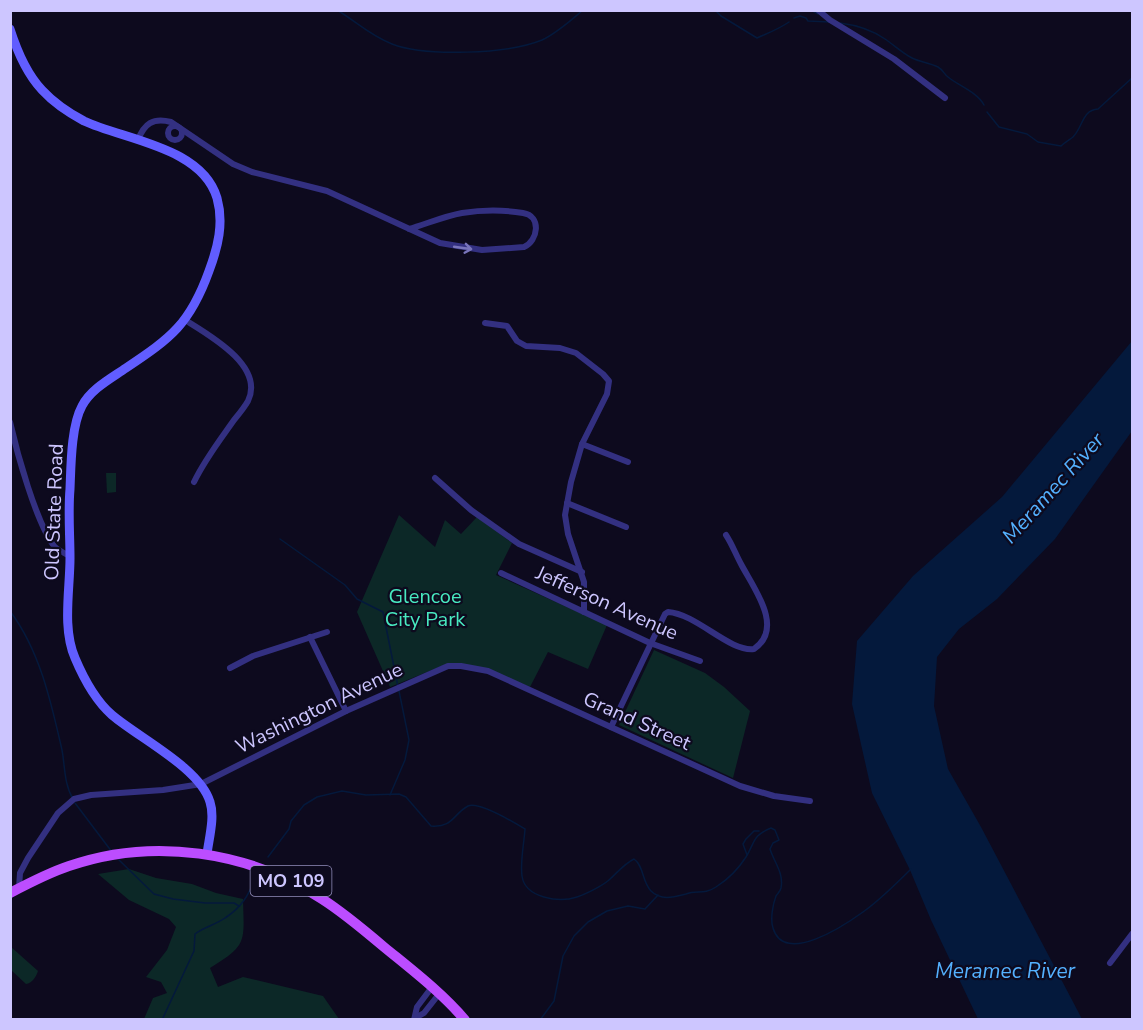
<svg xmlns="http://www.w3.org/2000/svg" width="1143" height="1030" viewBox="0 0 1143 1030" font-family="'Nunito Sans',sans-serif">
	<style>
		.green { fill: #0c2827 }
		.water { fill: #04193c }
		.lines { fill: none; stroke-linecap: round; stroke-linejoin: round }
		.stream { stroke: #04193c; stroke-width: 1.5 }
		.street { stroke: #333081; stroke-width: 6 }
		.secondary { stroke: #615dff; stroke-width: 9 }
		.primary { stroke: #bc4dff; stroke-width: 10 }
		.oneway { stroke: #7874ba }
		.labels { text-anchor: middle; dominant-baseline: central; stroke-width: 4.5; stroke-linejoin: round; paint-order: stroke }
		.shield { fill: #0d0a1e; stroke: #938ebc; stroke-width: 1.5 }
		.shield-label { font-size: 18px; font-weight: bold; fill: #cdc6ff }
		.street-label { font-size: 20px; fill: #cdc6ff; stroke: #0d0a1e }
		.park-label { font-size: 20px; fill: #48e9c0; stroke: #0d0a1e }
		.water-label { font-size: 21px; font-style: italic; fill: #54b1ff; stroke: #0d0a1e }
	</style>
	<rect width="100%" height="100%" fill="#0d0a1e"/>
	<!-- green -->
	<g class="green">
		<path d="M106 473H116V492L107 493Z"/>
		<path d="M399 515 435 547 445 520 461 534 477 517 512 543 496 575 607 625 588 669 548 652 530 687 490 670 447 664 390 687 357 612Z"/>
		<path d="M654 650 705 673 724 687 750 711 733 778 619 725Z"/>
		<path d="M129 869 156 878 192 884 216 893 243 899C244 942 248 945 210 968L218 987 243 977 323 996 339 1019H144L153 998 167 993 161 982 146 977 167 950 176 927 169 919 129 900 98 874Z"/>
		<path d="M11 947 38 971C36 977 32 983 26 984L11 970Z"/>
	</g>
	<!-- water -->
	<path class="water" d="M1132 341V431L1055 539 997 599 959 629 937 657 934 706 948 769 981 827 1082 1019H978L931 920 910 870 872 793 852 704 857 641 913 576 1002 497Z"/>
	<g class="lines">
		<!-- stream -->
		<g class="stream">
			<path d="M337 10C357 22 369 35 392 44 425 57 508 54 542 40 557 33 570 21 583 10"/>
			<path d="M715 10 721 16 757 38C768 33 779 29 789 22"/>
			<path d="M811 10 818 14"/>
			<path d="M794 18 800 16 806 18 808 21 830 22"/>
			<path d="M840 23C856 25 872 30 885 39 894 45 902 53 912 58 920 62 930 63 938 67 943 70 944 74 948 77 959 86 977 92 984 105"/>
			<path d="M987 112 999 127 1027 134 1038 142 1061 146C1065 142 1069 140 1073 137 1083 127 1082 110 1098 109L1132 78"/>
			<path d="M280 539 345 585 357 599 383 612 398 687"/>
			<path d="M10 611C40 651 51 702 62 750 65 766 64 784 73 799"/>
			<path d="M390 795 405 760 409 740 399 691"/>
			<path d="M75 803 112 852"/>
			<path d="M747 855 743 844 746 839 754 831H759"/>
			<path d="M268 857 289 829 291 821 304 805 317 797 342 791 366 795 399 794 406 797 431 826C453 828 453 814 468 806 479 801 515 823 525 829 524 844 520 862 522 876 525 898 559 903 577 897 586 894 602 886 609 880 618 872 624 864 634 859 644 866 642 882 651 891 661 901 674 897 686 894 697 890 704 895 716 887 727 880 739 868 746 857 755 842 753 835 771 828L775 830 779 840 773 843 770 849C774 862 784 873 781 888 780 892 778 893 776 896 773 904 770 919 773 928 784 966 845 925 863 912 880 900 896 884 911 869"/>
			<path d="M119 860 154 894 173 899 205 903H234L239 906"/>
			<path d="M162 1020 194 951 195 934C204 927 215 925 225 918 242 907 248 896 256 877"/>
			<path d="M540 1020 554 1001 563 956 574 936 588 922 607 911 628 906 645 909 658 895"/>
		</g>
		<!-- street -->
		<g class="street">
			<path d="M818 10 830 20 894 59 945 98"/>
			<circle cx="175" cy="133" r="7"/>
			<path d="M138 140C144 124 153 117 171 122L233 164 252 172 327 191 440 243 482 250 524 247C538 241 542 216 523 213 505 210 481 210 462 213 445 216 426 224 409 229"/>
			<path d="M185 320C209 335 265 366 248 401 244 408 239 414 234 420 220 440 205 459 194 482"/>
			<path d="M485 323 507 326 517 341 526 346 560 348 576 353 603 374 609 381 607 394 582 444 571 482 565 515 568 534 584 582V612"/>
			<path d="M10 422C17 453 36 522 54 546 59 551 64 553 70 556"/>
			<path d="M582 444 628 462"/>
			<path d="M435 478 471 510 519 544 582 572"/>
			<path d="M567 503 626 527"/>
			<path d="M501 573 650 643 700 661"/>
			<path d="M310 637 346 711"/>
			<path d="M230 668 253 656 327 632"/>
			<path d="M611 727 665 614 668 612C697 614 729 652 754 649 785 628 753 587 741 564 736 555 732 544 726 535"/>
			<path d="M19 888 20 873 28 858 58 813 74 799 91 795 163 790 201 784 346 711 448 666H461L488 671 740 786 774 796 810 801"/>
			<path d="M1110 963 1132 934"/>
			<path d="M415 1018 424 1013 439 994"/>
			<path d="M414 1020 417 1007 432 987"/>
		</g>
		<!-- secondary -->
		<path class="secondary" d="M10 29C17 51 26 73 42 90 54 103 69 113 84 121 125 140 202 147 217 198 224 223 218 247 209 271 190 324 171 338 126 368 110 379 91 389 82 406 71 426 71 466 70 489 68 512 70 535 70 558 70 590 62 628 75 658 83 677 96 701 112 715 139 738 200 768 210 802 215 817 209 838 207 854"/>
		<!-- primary -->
		<path class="primary" d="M10 893C29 883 48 873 69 866 153 837 248 851 322 899 344 913 364 930 384 947 412 970 441 992 465 1020"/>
	</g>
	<!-- one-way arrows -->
	<defs><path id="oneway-shaft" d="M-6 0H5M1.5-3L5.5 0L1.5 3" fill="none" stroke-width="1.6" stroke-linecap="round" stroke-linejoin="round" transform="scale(1.5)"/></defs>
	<use class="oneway" href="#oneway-shaft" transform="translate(463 248) rotate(8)"/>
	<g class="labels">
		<!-- shield labels -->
		<rect class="shield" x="250.5" y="866" width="81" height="30" rx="4.5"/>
		<g class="shield-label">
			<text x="291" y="881">MO 109</text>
		</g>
		<!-- street labels -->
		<g class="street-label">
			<text transform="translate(54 512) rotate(-88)">Old State Road</text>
			<text transform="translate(607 603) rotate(24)">Jefferson Avenue</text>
			<text transform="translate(319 708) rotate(-26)">Washington Avenue</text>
			<text transform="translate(637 721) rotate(24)">Grand Street</text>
		</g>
		<!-- park labels -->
		<g class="park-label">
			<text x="425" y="596">Glencoe<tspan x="425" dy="23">City Park</tspan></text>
		</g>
		<!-- water labels -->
		<g class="water-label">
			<text transform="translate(1053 488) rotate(-48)">Meramec River</text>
			<text x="1005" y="971">Meramec River</text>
		</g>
	</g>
	<!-- border -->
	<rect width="1143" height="1030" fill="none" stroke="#cdc6ff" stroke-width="24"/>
</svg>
